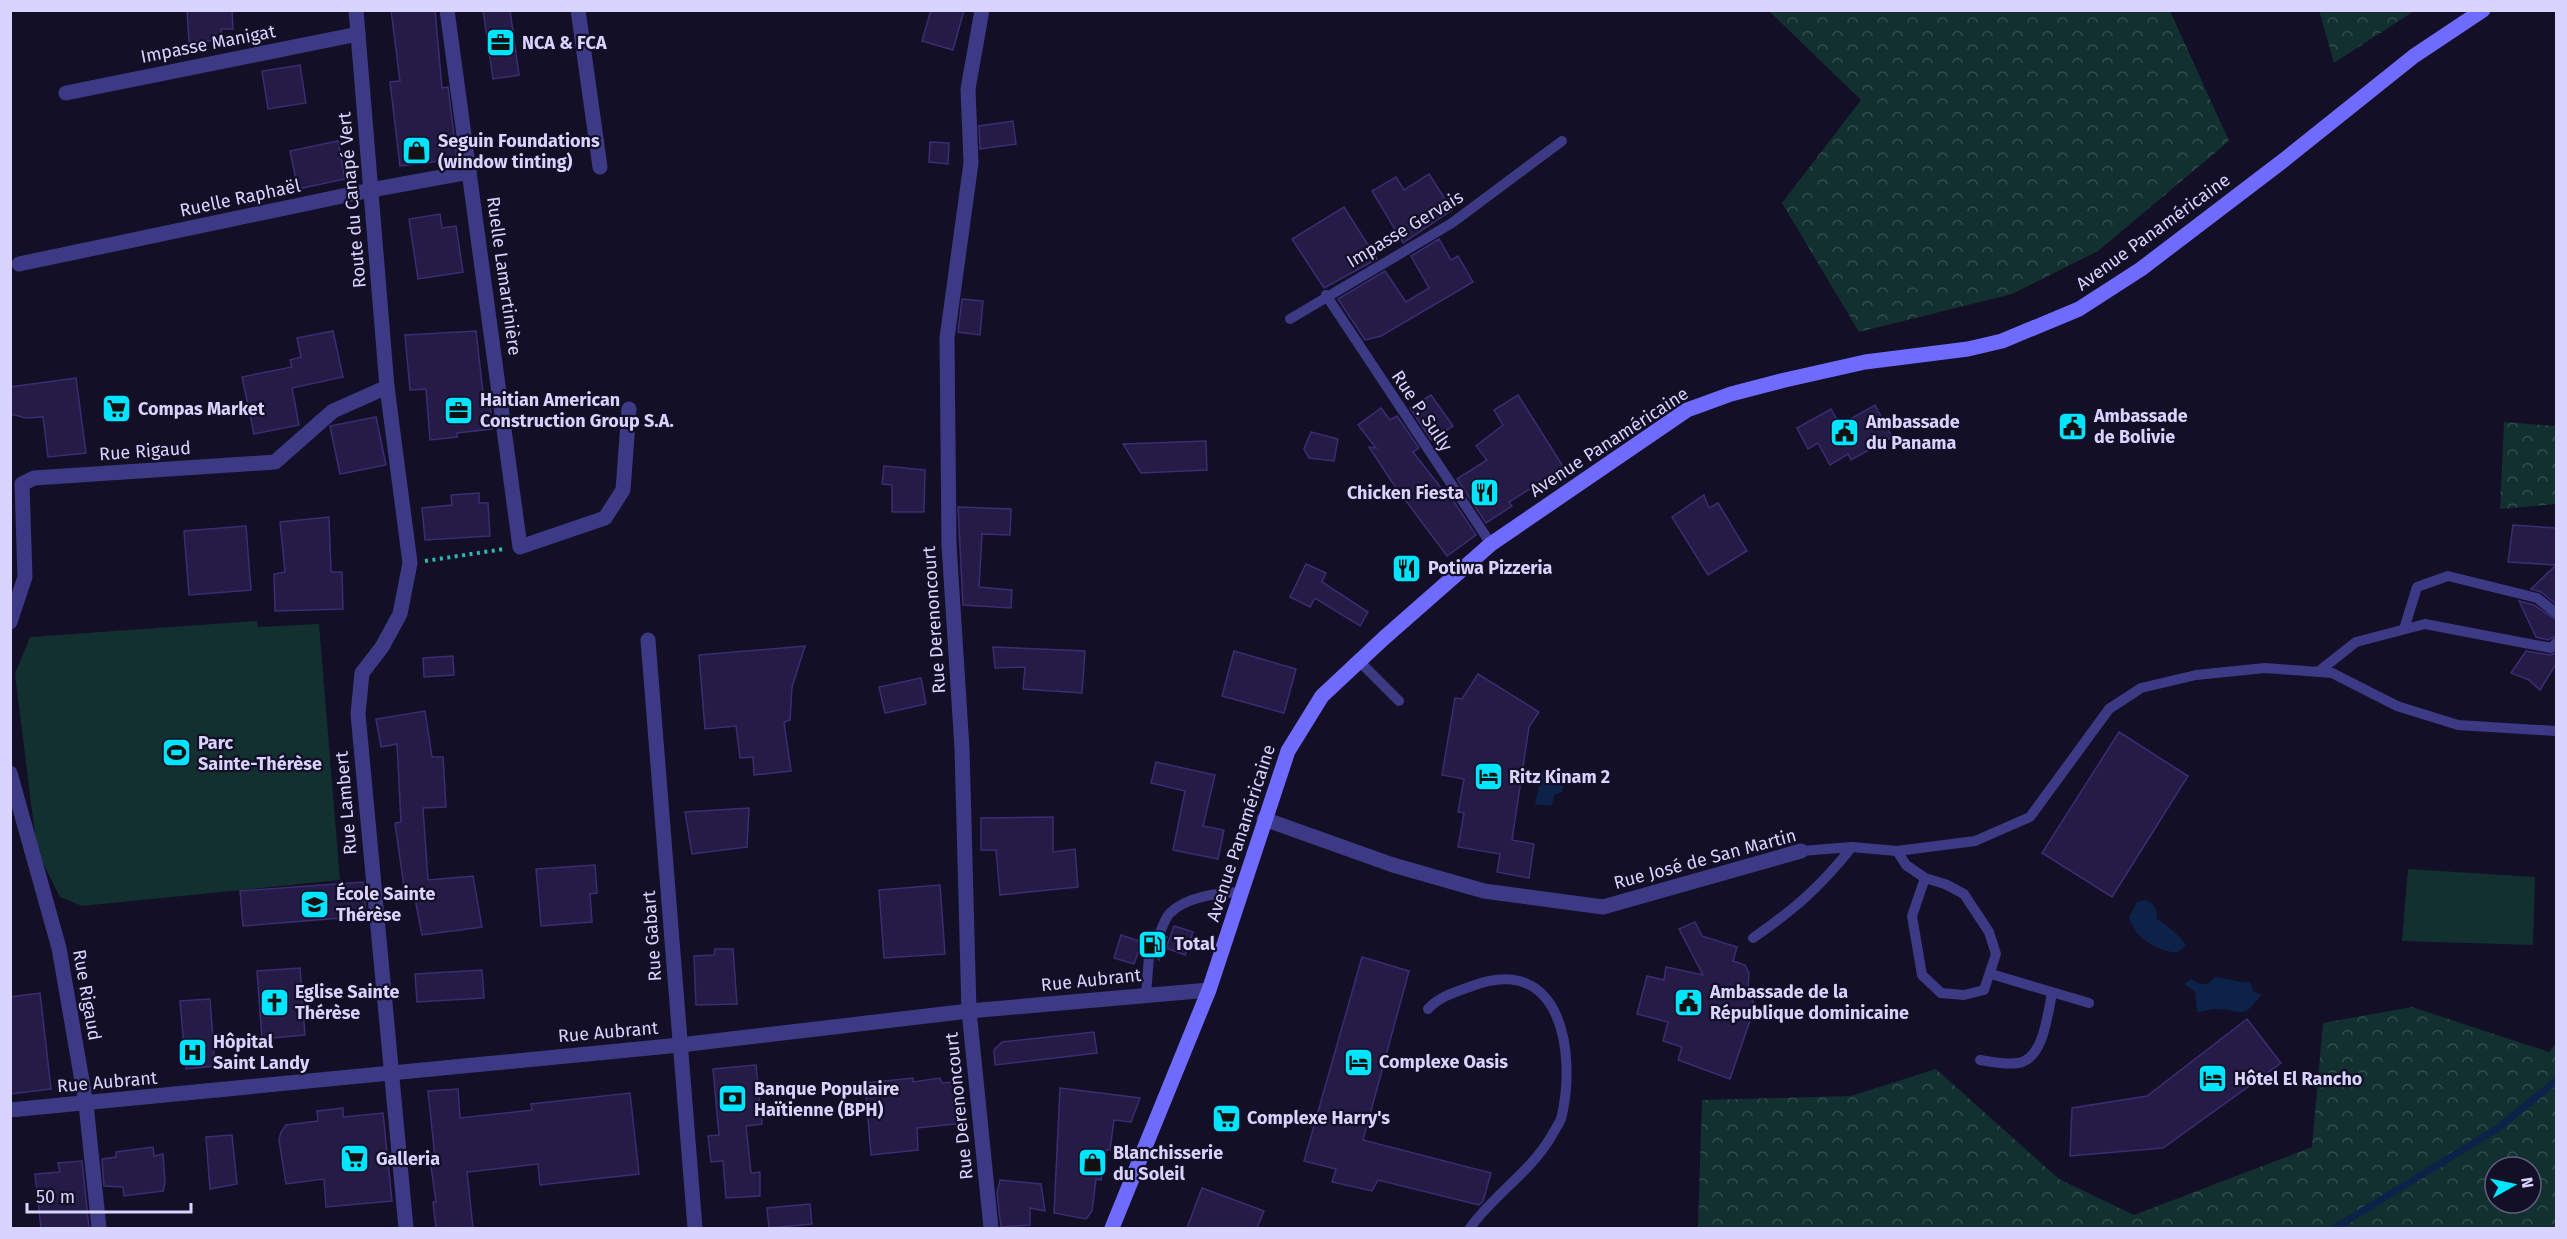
<svg xmlns="http://www.w3.org/2000/svg" width="2567" height="1239" viewBox="0 0 2567 1239" font-family="'Fira Sans',sans-serif">
	<style>
		.forest { fill: url(#forest-crowns); fill-rule: evenodd }
		.green { fill: #12302f }
		.water { fill: #0c2248 }
		.lines { fill: none; stroke-linecap: round; stroke-linejoin: round }
		.stream { stroke: #0c2248; stroke-width: 7 }
		.building { fill: #241b47; stroke: #3b2d73; stroke-width: 1.5 }
		.path { stroke: #2fb8b0; stroke-width: 4; stroke-dasharray: 3 4.5; stroke-linecap: butt }
		.service { stroke: #3d3a85; stroke-width: 10 }
		.minor { stroke: #3d3a85; stroke-width: 15 }
		.tertiary { stroke: #3d3a85; stroke-width: 15 }
		.secondary { stroke: #6f6bff; stroke-width: 15 }
		.labels { text-anchor: middle; dominant-baseline: central; stroke-width: 4.5; stroke-linejoin: round; paint-order: stroke }
		.poi-label { font-size: 18px; font-weight: bold; fill: #d9d4ff; stroke: #130f26; text-anchor: start }
		.street-label { font-size: 18px; fill: #d9d4ff; stroke: #130f26 }
	</style>
	<defs>
		<pattern id="forest-crowns" width="20" height="18" patternUnits="userSpaceOnUse" patternTransform="scale(1.5)"><rect width="20" height="18" fill="#12302f"/><path d="M2 6a3 3 0 1 1 6 0M12 15a3 3 0 1 1 6 0" fill="none" stroke="#344d4e"/></pattern>
	</defs>
	<rect width="100%" height="100%" fill="#130f26"/>
	<!-- forest -->
	<g class="forest">
		<path d="M2319 10H2414V11L2334 63Z"/>
		<path d="M1769 11H2170L2229 141 2098 251 2012 294 1859 332 1782 203 1861 100Z"/>
		<path d="M2504 422 2556 426V504L2500 509Z"/>
		<path d="M2412 1007 2549 1052 2556 1043V1228H1698L1702 1100 1851 1096 1936 1069 2059 1179 2134 1215 2312 1147 2323 1023ZM2495 1167H2531V1203H2495Z"/>
	</g>
	<!-- green -->
	<g class="green">
		<path d="M257 621 258 627 319 624 340 880 82 906 60 897 37 851 15 674 30 637Z"/>
		<path d="M2408 869 2535 877 2533 945 2402 941Z"/>
	</g>
	<!-- water -->
	<g class="water">
		<path d="M1543 769 1548 770 1563 786 1562 792 1554 795 1552 806 1535 804Z"/>
		<path d="M2145 900C2155 904 2157 908 2157 919 2166 924 2180 936 2186 945L2177 953C2156 950 2135 939 2129 917L2137 902Z"/>
		<path d="M2215 977C2228 978 2237 983 2250 982L2253 991 2261 995C2241 1022 2243 1009 2216 1009 2209 1009 2203 1012 2197 1012L2195 992 2185 984 2191 979 2200 984H2208Z"/>
	</g>
	<g class="lines">
		<!-- stream -->
		<path class="stream" d="M2335 1228 2498 1128 2556 1081"/>
	</g>
	<!-- building -->
	<g class="building">
		<path d="M187 10H232L233 29H221L222 40 189 42Z"/>
		<path d="M391 10H435L442 88 448 87 457 159 400 166 390 82 400 81Z"/>
		<path d="M483 10H510L519 75 493 79Z"/>
		<path d="M931 10H964L953 50 922 41Z"/>
		<path d="M300 65 306 103 268 109 262 71Z"/>
		<path d="M1013 121 1016 144 980 149 979 126Z"/>
		<path d="M338 141 345 179 298 189 290 151Z"/>
		<path d="M930 142 949 143 948 164 929 162Z"/>
		<path d="M1429 174 1452 210 1403 243 1372 191 1396 177 1404 190Z"/>
		<path d="M1344 207 1377 259 1324 288 1292 239Z"/>
		<path d="M440 214 442 228 456 226 463 272 418 279 409 219Z"/>
		<path d="M1439 239 1451 260 1458 256 1473 282 1381 336 1365 340 1338 299 1385 271 1406 302 1429 288 1411 256Z"/>
		<path d="M962 299 983 301 980 335 958 332Z"/>
		<path d="M333 331 343 377 292 388 299 425 254 434 242 377 292 367 290 360 301 357 297 338Z"/>
		<path d="M476 331 484 401H490L492 429 457 433V437L430 440 426 389 410 390 405 335Z"/>
		<path d="M76 378 86 453 48 457 43 417 26 418 10 414V387Z"/>
		<path d="M1431 395 1453 426 1431 440 1410 408Z"/>
		<path d="M1518 395 1564 468 1509 502 1512 506 1486 523 1457 479 1487 460 1476 446 1503 425 1494 410Z"/>
		<path d="M1875 405 1892 437 1851 460 1848 454 1830 465 1818 443 1808 449 1797 428 1831 409 1840 425Z"/>
		<path d="M1381 408 1390 420 1397 416 1419 448 1413 452 1442 489 1445 488 1476 535 1447 556 1392 482 1369 447 1376 448 1358 425Z"/>
		<path d="M376 417 386 465 340 474 330 426Z"/>
		<path d="M1311 432 1338 439 1334 461 1309 458 1304 449Z"/>
		<path d="M1206 441 1207 470 1141 473 1123 444Z"/>
		<path d="M884 466 925 470 924 512H892V485L882 484Z"/>
		<path d="M479 493V503H488L490 536 425 540 422 508 452 505 451 495Z"/>
		<path d="M1704 495 1709 508 1718 503 1747 551 1708 575 1672 517Z"/>
		<path d="M958 507 1011 509 1010 535 982 534 979 587 1012 590 1011 608 963 605Z"/>
		<path d="M329 517 331 572H342L343 609 275 611 274 574 285 572 280 522Z"/>
		<path d="M2513 525 2556 528V604L2541 592 2531 589 2556 565 2508 562Z"/>
		<path d="M246 526 251 590 189 595 184 531Z"/>
		<path d="M1306 564 1326 573 1322 582 1368 612 1360 626 1315 598 1310 607 1290 597Z"/>
		<path d="M2519 601 2534 605 2556 620V636L2548 640 2536 637Z"/>
		<path d="M805 646 792 687 790 720 784 722 791 771 754 775 753 757 740 758 736 726 705 729 699 655Z"/>
		<path d="M993 647 1085 651 1082 693 1023 689 1025 667 995 668Z"/>
		<path d="M1234 651 1296 669 1284 713 1222 696Z"/>
		<path d="M2526 651 2550 655 2556 653V664L2540 690 2529 680 2511 673Z"/>
		<path d="M453 656 454 675 424 677 423 658Z"/>
		<path d="M1478 674 1539 712 1529 727 1512 840 1534 844 1529 878 1497 872 1500 854 1458 847 1464 813 1458 812 1464 779 1442 775 1455 698 1462 699Z"/>
		<path d="M921 678 926 704 885 713 879 687Z"/>
		<path d="M425 711 432 757H443L446 807 423 808 428 880 473 876 482 927 422 935 414 893 405 894 395 823 401 822 397 744 381 747 376 719Z"/>
		<path d="M2119 732 2188 776 2112 897 2042 853Z"/>
		<path d="M1156 762 1215 775 1203 826 1224 830 1218 859 1173 850 1185 791 1151 783Z"/>
		<path d="M749 808 747 847 692 854 685 812Z"/>
		<path d="M1053 817V852L1075 849 1078 887 1000 895 996 850H981V818Z"/>
		<path d="M595 865 597 893 590 894 592 922 541 926 536 869Z"/>
		<path d="M363 882 366 916 243 926 240 891Z"/>
		<path d="M940 885 945 954 884 958 879 890Z"/>
		<path d="M1695 922 1702 936 1737 947 1733 961 1745 965 1749 973 1748 990 1755 1006 1730 1079 1678 1060 1682 1047 1663 1041 1668 1022 1637 1014 1647 976 1664 980 1666 967 1703 975 1679 929Z"/>
		<path d="M1174 926 1193 932 1185 955 1166 948Z"/>
		<path d="M1147 931 1152 932 1153 939 1157 942 1167 937 1159 960 1150 950 1139 954Z"/>
		<path d="M1121 935 1142 942 1134 964 1114 958Z"/>
		<path d="M715 949H733L737 1004 696 1005 694 956 714 955Z"/>
		<path d="M1362 957 1409 971 1363 1140 1491 1173 1483 1201 1479 1205 1378 1180 1372 1191 1332 1182 1336 1169 1304 1161Z"/>
		<path d="M300 968 305 1035 262 1039 257 971Z"/>
		<path d="M482 970 484 998 417 1002 415 974Z"/>
		<path d="M40 993 51 1089 10 1094V997Z"/>
		<path d="M210 999 215 1066 186 1069 180 1001Z"/>
		<path d="M2247 1019 2281 1063 2163 1148 2070 1156 2072 1108 2147 1096Z"/>
		<path d="M1094 1032 1097 1053 995 1065 994 1050 1002 1042Z"/>
		<path d="M756 1065 762 1124 746 1126 751 1173 760 1172V1196L726 1198 723 1161 711 1162 708 1136 719 1135 713 1069Z"/>
		<path d="M913 1078V1082L940 1078 942 1083 954 1082 955 1095 960 1094V1119L955 1124 917 1128 918 1150 871 1155 865 1083Z"/>
		<path d="M1060 1088 1140 1098 1131 1122 1114 1120 1110 1150H1106L1101 1180 1096 1179 1092 1211 1086 1219 1054 1213Z"/>
		<path d="M458 1089 460 1118 532 1110 531 1104 630 1093 639 1174 540 1185 538 1164 467 1172 473 1228H436L433 1202H436L430 1159 435 1158 428 1091Z"/>
		<path d="M343 1108V1117L383 1113 392 1201 326 1207 324 1179 286 1184 279 1140 281 1132 286 1125 318 1121 317 1111Z"/>
		<path d="M232 1135 237 1184 210 1189 206 1137Z"/>
		<path d="M153 1147 154 1156 163 1154 165 1183 163 1191 124 1196 123 1187 104 1186 102 1159 116 1157V1152Z"/>
		<path d="M82 1161 89 1228H41L35 1174 60 1172 58 1163Z"/>
		<path d="M1000 1180 1041 1184 1045 1211 1030 1208V1225L1001 1227 997 1193Z"/>
		<path d="M1202 1188 1264 1211 1257 1228H1187Z"/>
		<path d="M810 1204 812 1224 769 1228 767 1208Z"/>
	</g>
	<g class="lines">
		<!-- path -->
		<path class="path" d="M425 561 504 549"/>
		<!-- service -->
		<g class="service">
			<path d="M1326 295 1491 544"/>
			<path d="M1290 319 1452 223 1562 141"/>
			<path d="M2404 629 2417 587 2448 576 2537 598 2556 613"/>
			<path d="M1359 661 1399 701"/>
			<path d="M2318 672 2356 642 2425 624 2551 648 2556 643"/>
			<path d="M1801 851 1852 847 1897 851 1975 841 2030 817 2109 709 2141 688 2196 675 2265 668 2332 673 2397 706 2458 725 2556 731"/>
			<path d="M1897 851 1906 865 1925 878 1912 916 1922 975 1941 993 1964 995 1984 990 1996 954 1989 932 1964 894 1945 884 1925 878"/>
			<path d="M1159 935C1162 928 1165 918 1170 913 1187 896 1218 893 1240 892"/>
			<path d="M1753 938C1795 909 1820 887 1852 847"/>
			<path d="M1991 974 2089 1003"/>
			<path d="M1146 994 1149 957"/>
			<path d="M1428 1009C1440 996 1456 992 1472 986 1561 953 1576 1051 1562 1115 1561 1122 1555 1129 1552 1135 1531 1172 1494 1194 1470 1228"/>
			<path d="M1980 1060C1992 1062 2006 1065 2018 1063 2044 1059 2047 1015 2052 994"/>
		</g>
		<!-- minor -->
		<g class="minor">
			<path d="M447 10 520 547 605 518 623 490 629 409"/>
			<path d="M578 10 600 167"/>
			<path d="M982 10 968 89 971 163 947 338 949 545 962 748 969 1011 991 1228"/>
			<path d="M66 93 358 34"/>
			<path d="M19 264 371 190 469 172"/>
			<path d="M648 640 695 1228"/>
			<path d="M1264 819 1393 865 1484 891 1603 907 1801 851"/>
			<path d="M10 1110 680 1045 969 1011 1209 990"/>
		</g>
		<!-- tertiary -->
		<g class="tertiary">
			<path d="M356 10 387 387 410 563 400 614 382 647 362 673 358 714 406 1228"/>
			<path d="M10 622 25 577 22 484 34 478 275 462 333 411 387 387"/>
			<path d="M10 773 59 948 86 1104 99 1228"/>
		</g>
		<!-- secondary -->
		<path class="secondary" d="M1112 1228 1209 990 1288 751 1322 696 1384 638 1491 544 1687 410 1731 394 1785 380 1865 362 1968 349 2002 341 2079 309 2141 269 2284 160 2414 56 2483 10"/>
	</g>
	<!-- icons -->
	<defs>
		<symbol id="office-square" viewBox="-11 -11 22 22"><rect x="-9" y="-9" width="18" height="18" rx="4" fill="#00e5ff" stroke="#130f26"/><path d="M-6-3h4V-5.5h4V-3h4V5H-6ZM-1-4.5V-3h2v-1.5ZM-6 0V1H6V0Z" fill="#111"/></symbol>
		<symbol id="shop-square" viewBox="-11 -11 22 22"><rect x="-9" y="-9" width="18" height="18" rx="4" fill="#00e5ff" stroke="#130f26"/><path d="M-5-2.5h2.3a2.7 3.5 0 0 1 5.4 0H5L5.5 6h-11ZM-1.5-2.5h3a1.5 2.3 0 0 0-3 0Z" fill="#111"/></symbol>
		<symbol id="supermarket-square" viewBox="-11 -11 22 22"><rect x="-9" y="-9" width="18" height="18" rx="4" fill="#00e5ff" stroke="#130f26"/><path d="M-6-5.5h2.5l.6 2H6L4.5 2H-2.5L-4.4-4H-6ZM-1.5 3.2a1.3 1.3 0 1 0 .1 0ZM3 3.2a1.3 1.3 0 1 0 .1 0Z" fill="#111"/></symbol>
		<symbol id="civic-square" viewBox="-11 -11 22 22"><rect x="-9" y="-9" width="18" height="18" rx="4" fill="#00e5ff" stroke="#130f26"/><path d="M-.6-6.5H3V-4.5H.6V-3L4-1V1h2V6H-6V1h2V-1L-.6-3ZM-1.2 2.5V6h2.4V2.5Z" fill="#111"/></symbol>
		<symbol id="restaurant-square" viewBox="-11 -11 22 22"><rect x="-9" y="-9" width="18" height="18" rx="4" fill="#00e5ff" stroke="#130f26"/><path d="M-5-6h1v4h1v-4h1v4h1v-4h1v5L-1.5 .5V6h-2V.5L-5-1ZM5-6V6H3V1.5H1.5Q1.5-4 5-6Z" fill="#111"/></symbol>
		<symbol id="stadium-square" viewBox="-11 -11 22 22"><rect x="-9" y="-9" width="18" height="18" rx="4" fill="#00e5ff" stroke="#130f26"/><path d="M0-5a6.5 5 0 1 0 0 10a6.5 5 0 1 0 0-10ZM-3.5-1.8h7v3.6h-7Z" fill="#111"/></symbol>
		<symbol id="hotel-square" viewBox="-11 -11 22 22"><rect x="-9" y="-9" width="18" height="18" rx="4" fill="#00e5ff" stroke="#130f26"/><path d="M-6-4.5h1.5V1H6V5H4.5V3h-9V5H-6ZM-4 0a1.8 1.8 0 1 1 3.6 0ZM.5 0V-2.5h3Q6-2.5 6 0Z" fill="#111"/></symbol>
		<symbol id="school-square" viewBox="-11 -11 22 22"><rect x="-9" y="-9" width="18" height="18" rx="4" fill="#00e5ff" stroke="#130f26"/><path d="M0-5L7-2L0 1L-7-2ZM-4 1L0 2.5L4 1V4Q0 6-4 4Z" fill="#111"/></symbol>
		<symbol id="fuel-square" viewBox="-11 -11 22 22"><rect x="-9" y="-9" width="18" height="18" rx="4" fill="#00e5ff" stroke="#130f26"/><path d="M-5.5-6h7V0h2V4h1.3V-2.5L3-4.5l.8-.8L6-3V5H2.5V1h-1V6h-7ZM-4.2-4.7v3.2H.2V-4.7Z" fill="#111"/></symbol>
		<symbol id="church-square" viewBox="-11 -11 22 22"><rect x="-9" y="-9" width="18" height="18" rx="4" fill="#00e5ff" stroke="#130f26"/><path d="M-1.2-6h2.4v3.5h3.3v2.4h-3.3V6h-2.4V-.1h-3.3v-2.4h3.3Z" fill="#111"/></symbol>
		<symbol id="hospital-square" viewBox="-11 -11 22 22"><rect x="-9" y="-9" width="18" height="18" rx="4" fill="#00e5ff" stroke="#130f26"/><path d="M-5-5h3v3.5h4V-5h3V5h-3V1.5h-4V5h-3Z" fill="#111"/></symbol>
		<symbol id="bank-square" viewBox="-11 -11 22 22"><rect x="-9" y="-9" width="18" height="18" rx="4" fill="#00e5ff" stroke="#130f26"/><path d="M-6-4H6V4H-6ZM0-2.3a2.3 2.3 0 1 0 0 4.6a2.3 2.3 0 1 0 0-4.6Z" fill="#111"/></symbol>
	</defs>
	<g fill-rule="evenodd">
		<use href="#office-square" x="484" y="26" width="33" height="33"/>
		<use href="#shop-square" x="400" y="134" width="33" height="33"/>
		<use href="#supermarket-square" x="100" y="392" width="33" height="33"/>
		<use href="#office-square" x="442" y="394" width="33" height="33"/>
		<use href="#civic-square" x="2056" y="410" width="33" height="33"/>
		<use href="#civic-square" x="1828" y="416" width="33" height="33"/>
		<use href="#restaurant-square" x="1468" y="476" width="33" height="33"/>
		<use href="#restaurant-square" x="1390" y="552" width="33" height="33"/>
		<use href="#stadium-square" x="160" y="736" width="33" height="33"/>
		<use href="#hotel-square" x="1472" y="760" width="33" height="33"/>
		<use href="#school-square" x="298" y="888" width="33" height="33"/>
		<use href="#fuel-square" x="1136" y="928" width="33" height="33"/>
		<use href="#church-square" x="258" y="986" width="33" height="33"/>
		<use href="#civic-square" x="1672" y="986" width="33" height="33"/>
		<use href="#hospital-square" x="176" y="1036" width="33" height="33"/>
		<use href="#hotel-square" x="1342" y="1046" width="33" height="33"/>
		<use href="#hotel-square" x="2196" y="1062" width="33" height="33"/>
		<use href="#bank-square" x="716" y="1082" width="33" height="33"/>
		<use href="#supermarket-square" x="1210" y="1102" width="33" height="33"/>
		<use href="#supermarket-square" x="338" y="1142" width="33" height="33"/>
		<use href="#shop-square" x="1076" y="1146" width="33" height="33"/>
	</g>
	<g class="labels">
		<!-- poi labels -->
		<g class="poi-label">
			<text x="522" y="43">NCA &amp; FCA</text>
			<text x="438" y="141">Seguin Foundations<tspan x="438" dy="21">(window tinting)</tspan></text>
			<text x="480" y="400">Haitian American<tspan x="480" dy="21">Construction Group S.A.</tspan></text>
			<text x="138" y="409">Compas Market</text>
			<text x="2094" y="416">Ambassade<tspan x="2094" dy="21">de Bolivie</tspan></text>
			<text x="1866" y="422">Ambassade<tspan x="1866" dy="21">du Panama</tspan></text>
			<text x="1464" y="493" text-anchor="end">Chicken Fiesta</text>
			<text x="1428" y="568">Potiwa Pizzeria</text>
			<text x="198" y="743">Parc<tspan x="198" dy="21">Sainte-Thérèse</tspan></text>
			<text x="1509" y="777">Ritz Kinam 2</text>
			<text x="336" y="894">École Sainte<tspan x="336" dy="21">Thérèse</tspan></text>
			<text x="1174" y="944">Total</text>
			<text x="295" y="992">Eglise Sainte<tspan x="295" dy="21">Thérèse</tspan></text>
			<text x="1710" y="992">Ambassade de la<tspan x="1710" dy="21">République dominicaine</tspan></text>
			<text x="213" y="1042">Hôpital<tspan x="213" dy="21">Saint Landy</tspan></text>
			<text x="1379" y="1062">Complexe Oasis</text>
			<text x="2234" y="1079">Hôtel El Rancho</text>
			<text x="754" y="1089">Banque Populaire<tspan x="754" dy="21">Haïtienne (BPH)</tspan></text>
			<text x="1247" y="1118">Complexe Harry's</text>
			<text x="1113" y="1153">Blanchisserie<tspan x="1113" dy="21">du Soleil</tspan></text>
			<text x="376" y="1159">Galleria</text>
		</g>
		<!-- street labels -->
		<g class="street-label">
			<text transform="translate(208 44) rotate(-11)">Impasse Manigat</text>
			<text transform="translate(240 198) rotate(-12)">Ruelle Raphaël</text>
			<text transform="translate(352 200) rotate(-95)">Route du Canapé Vert</text>
			<text transform="translate(1405 229) rotate(-31)">Impasse Gervais</text>
			<text transform="translate(2153 232) rotate(-36)">Avenue Panaméricaine</text>
			<text transform="translate(504 276) rotate(82)">Ruelle Lamartinière</text>
			<text transform="translate(1422 411) rotate(56)">Rue P. Sully</text>
			<text transform="translate(1609 442) rotate(-33)">Avenue Panaméricaine</text>
			<text transform="translate(145 451) rotate(-4)">Rue Rigaud</text>
			<text transform="translate(934 620) rotate(-94)">Rue Derenoncourt</text>
			<text transform="translate(346 803) rotate(-95)">Rue Lambert</text>
			<text transform="translate(1241 833) rotate(-72)">Avenue Panaméricaine</text>
			<text transform="translate(1705 859) rotate(-15)">Rue José de San Martin</text>
			<text transform="translate(652 936) rotate(-94)">Rue Gabart</text>
			<text transform="translate(1091 980) rotate(-6)">Rue Aubrant</text>
			<text transform="translate(87 995) rotate(80)">Rue Rigaud</text>
			<text transform="translate(608 1032) rotate(-5)">Rue Aubrant</text>
			<text transform="translate(107 1082) rotate(-5)">Rue Aubrant</text>
			<text transform="translate(959 1106) rotate(-96)">Rue Derenoncourt</text>
		</g>
	</g>
	<!-- border -->
	<rect width="2567" height="1239" fill="none" stroke="#d9d4ff" stroke-width="24"/>
	<!-- north arrow -->
	<g transform="translate(2513 1185) rotate(81)"><circle r="28" fill="#130f26" stroke="#625e7d" stroke-width="1.5"/>
	<path d="M0-4.5L10 22L0 15L-10 22Z" fill="#00e5ff"/>
	<text y="-9" font-size="16" font-weight="bold" text-anchor="middle" fill="#d9d4ff">N</text>
	</g>
	<!-- scale -->
	<path d="M27 1203v9h164v-9" fill="none" stroke="#d9d4ff" stroke-width="3"/>
	<text x="36" y="1203" font-size="18" fill="#d9d4ff" stroke="#130f26" stroke-width="4.5" paint-order="stroke">50 m</text>
</svg>
